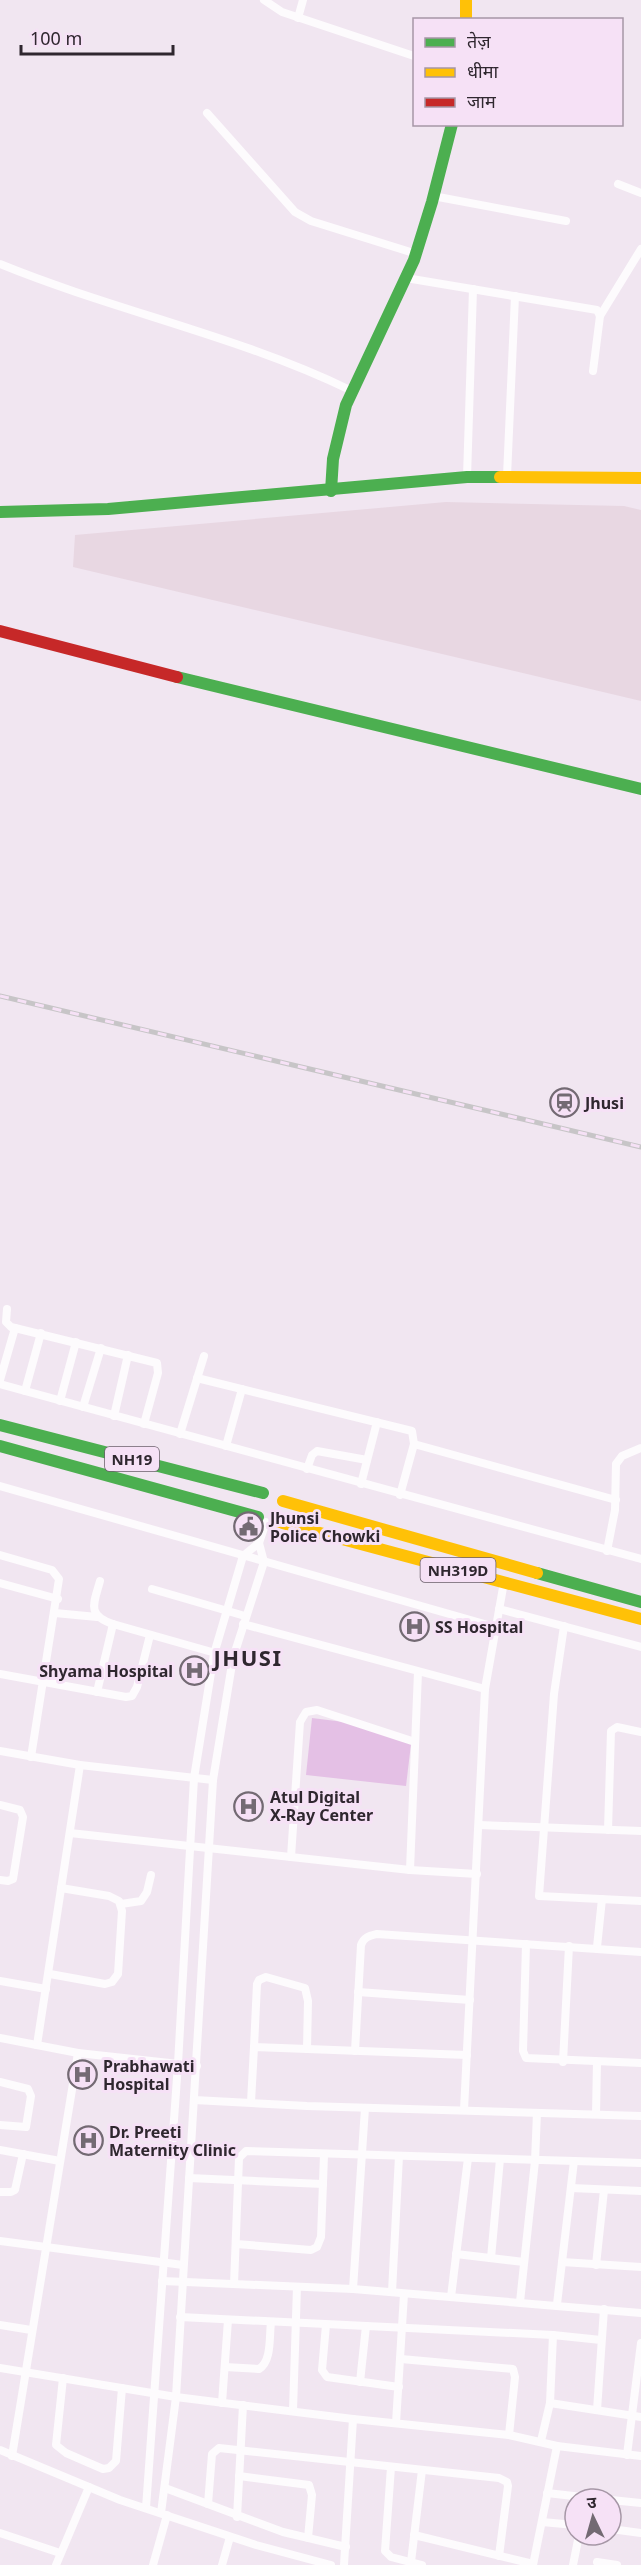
<svg xmlns="http://www.w3.org/2000/svg" width="641" height="2565" viewBox="0 0 641 2565" font-family="'Noto Sans','Noto Sans Devanagari',sans-serif">
	<style>
		.industrial { fill: #e8d7e2 }
		.green { fill: #e4c0e5 }
		.lines { fill: none; stroke-linecap: round; stroke-linejoin: round }
		.street { stroke: #fdfbfd; stroke-width: 8 }
		.fast { stroke: #4caf50; stroke-width: 12 }
		.slow { stroke: #ffc107; stroke-width: 12 }
		.jam { stroke: #c62828; stroke-width: 12 }
		.rail-casing { stroke: #c7c5c7; stroke-width: 5 }
		.rail { stroke: #f6e1f6; stroke-width: 3; stroke-dasharray: 9; stroke-linecap: butt }
		.labels { text-anchor: middle; dominant-baseline: central; stroke-width: 6; stroke-linejoin: round; paint-order: stroke }
		.shield { fill: #f6e1f6; stroke: #6b5f6b; stroke-width: 1.5 }
		.shield-label { font-size: 15px; font-weight: bold; fill: #2f272f }
		.poi-label { font-size: 16px; font-weight: bold; fill: #2f272f; stroke: #f6e1f6; text-anchor: start }
		.district-label { font-size: 22px; font-weight: bold; letter-spacing: 1.5px; fill: #2f272f; stroke: #f6e1f6 }
	</style>
	<rect width="100%" height="100%" fill="#f1e6f1"/>
	<!-- industrial -->
	<path class="industrial" d="M446 502 624 506 641 510V701L73 567 75 535Z"/>
	<!-- green -->
	<path class="green" d="M312 1718 360 1724 411 1744 406 1786 306 1775Z"/>
	<g class="lines">
		<!-- street -->
		<g class="street">
			<path d="M264 0 282 12 414 56"/>
			<path d="M298 18 303 0"/>
			<path d="M207 113 295 212 311 221 417 254"/>
			<path d="M618 184 641 193"/>
			<path d="M433 196 566 221"/>
			<path d="M0 264C115 311 239 336 350 390"/>
			<path d="M406 278 597 310 600 316 593 371"/>
			<path d="M600 316 641 249"/>
			<path d="M507 476 515 296"/>
			<path d="M467 477 473 289"/>
			<path d="M7 1309 6 1322 11 1327 157 1363 158 1373 144 1424"/>
			<path d="M197 1378 412 1431 414 1444 400 1495"/>
			<path d="M0 1380 15 1328"/>
			<path d="M0 1384 641 1559"/>
			<path d="M25 1391 41 1333"/>
			<path d="M60 1401 76 1342"/>
			<path d="M83 1407 101 1348"/>
			<path d="M114 1416 128 1355"/>
			<path d="M180 1434 204 1356"/>
			<path d="M414 1444 616 1500"/>
			<path d="M226 1446 242 1389"/>
			<path d="M307 1469 312 1455 317 1451 367 1460"/>
			<path d="M361 1484 377 1422"/>
			<path d="M0 1486 495 1627"/>
			<path d="M607 1551 615 1510 616 1464 622 1456 641 1448"/>
			<path d="M0 1555 52 1570 59 1579 31 1757"/>
			<path d="M100 1581C94 1603 86 1615 113 1624"/>
			<path d="M0 1583 58 1599"/>
			<path d="M152 1589 245 1616"/>
			<path d="M499 1609 641 1647"/>
			<path d="M55 1613 97 1617"/>
			<path d="M243 1624 485 1689"/>
			<path d="M564 1626 554 1694 539 1896 641 1901"/>
			<path d="M0 1674 126 1697 132 1696 137 1687 150 1635"/>
			<path d="M97 1692 113 1624 233 1658"/>
			<path d="M0 1751 80 1765 213 1780"/>
			<path d="M0 1805 20 1810 23 1817 13 1879 8 1881 0 1880"/>
			<path d="M479 1825 641 1831"/>
			<path d="M608 1830 611 1731 617 1727 641 1732"/>
			<path d="M70 1833 410 1870 477 1874"/>
			<path d="M291 1857 300 1722 306 1712 317 1710 415 1742"/>
			<path d="M410 1870 418 1672"/>
			<path d="M121 1904 141 1901 147 1892 151 1875"/>
			<path d="M526 1944 523 2051 526 2058 641 2063"/>
			<path d="M597 1947 602 1899"/>
			<path d="M50 1974 105 1984 112 1982 118 1974 122 1911 119 1901 109 1896 61 1888"/>
			<path d="M0 1981 46 1989"/>
			<path d="M358 1992 470 2000"/>
			<path d="M0 2038 78 2053 197 2066"/>
			<path d="M37 2045 80 1765"/>
			<path d="M254 2047 257 1984 259 1980 266 1977 305 1988 308 2001 307 2049"/>
			<path d="M355 2051 361 1945C364 1937 369 1936 377 1934L641 1952"/>
			<path d="M563 2062 569 1946"/>
			<path d="M0 2082 28 2089 31 2096 26 2127 0 2125"/>
			<path d="M194 2100 307 2106 641 2116"/>
			<path d="M251 2102 254 2047 467 2055"/>
			<path d="M464 2110 485 1689 504 1582"/>
			<path d="M596 2114 597 2062"/>
			<path d="M0 2150 60 2161"/>
			<path d="M189 2178 323 2184"/>
			<path d="M571 2188 641 2191"/>
			<path d="M0 2192H11L15 2190 23 2154"/>
			<path d="M0 2241 183 2265"/>
			<path d="M236 2244 311 2250 317 2247 321 2237 324 2155"/>
			<path d="M456 2254 524 2262"/>
			<path d="M491 2258 500 2159"/>
			<path d="M562 2262 641 2267"/>
			<path d="M596 2265 604 2190"/>
			<path d="M162 2281 353 2289 641 2313"/>
			<path d="M234 2284 239 2158 246 2151 641 2163"/>
			<path d="M353 2289 365 2108"/>
			<path d="M392 2292 399 2156"/>
			<path d="M451 2297 468 2158"/>
			<path d="M520 2302 535 2161 537 2113"/>
			<path d="M557 2304 574 2161"/>
			<path d="M180 2317 553 2335 601 2340"/>
			<path d="M0 2325 31 2330"/>
			<path d="M326 2325 322 2370 327 2377 399 2387"/>
			<path d="M401 2359 513 2369 515 2377 509 2435"/>
			<path d="M225 2367 259 2369C272 2361 269 2337 271 2323"/>
			<path d="M0 2368 176 2397 353 2419 509 2435 557 2446 641 2456"/>
			<path d="M63 2378 56 2445 66 2453 103 2469 109 2468 116 2461 122 2388"/>
			<path d="M360 2382 366 2326"/>
			<path d="M222 2403 228 2320"/>
			<path d="M550 2403 641 2417"/>
			<path d="M293 2410 297 2287"/>
			<path d="M597 2410 604 2309"/>
			<path d="M396 2423 404 2294"/>
			<path d="M541 2441 550 2403 553 2335"/>
			<path d="M0 2450 120 2500 256 2545 331 2565"/>
			<path d="M627 2455 641 2343"/>
			<path d="M12 2456 78 2053"/>
			<path d="M391 2467 385 2551 391 2557 422 2565"/>
			<path d="M239 2476 309 2485 312 2495 308 2538"/>
			<path d="M165 2488 283 2532 346 2547"/>
			<path d="M547 2493 600 2499"/>
			<path d="M611 2500 641 2503"/>
			<path d="M208 2504 212 2454 219 2448 499 2478 507 2482 508 2486 499 2556"/>
			<path d="M146 2508 178 2064 194 1778 214 1654 243 1556 259 1543 266 1522"/>
			<path d="M161 2513 176 2397 213 1780 233 1658 264 1562 259 1543"/>
			<path d="M237 2517 243 2405"/>
			<path d="M542 2522 575 2525"/>
			<path d="M611 2529 641 2533"/>
			<path d="M0 2533 60 2553"/>
			<path d="M414 2535 533 2564"/>
			<path d="M411 2562 422 2470"/>
			<path d="M597 2562 617 2565"/>
			<path d="M56 2565 89 2487"/>
			<path d="M153 2565 167 2515"/>
			<path d="M222 2565 230 2537"/>
			<path d="M344 2565 353 2419"/>
			<path d="M533 2565 557 2446"/>
			<path d="M573 2565 579 2535"/>
		</g>
		<!-- fast -->
		<g class="fast">
			<path d="M331 491 333 459 346 405 414 260 432 202 452 124"/>
			<path d="M0 512 108 509 467 477H500"/>
			<path d="M177 677 641 789"/>
			<path d="M0 1425 263 1493"/>
			<path d="M0 1446 258 1517"/>
			<path d="M537 1573 641 1602"/>
		</g>
		<!-- slow -->
		<g class="slow">
			<path d="M466 0V20"/>
			<path d="M500 477 641 478"/>
			<path d="M283 1501 537 1573"/>
			<path d="M275 1521 641 1619"/>
		</g>
		<!-- jam -->
		<path class="jam" d="M0 631 177 677"/>
		<defs>
			<path id="rail" d="M0 996 641 1147"/>
		</defs>
		<!-- rail casing -->
		<use href="#rail" class="rail-casing"/>
		<!-- rail -->
		<use href="#rail" class="rail"/>
	</g>
	<!-- icons -->
	<defs>
		<symbol id="station-ring" viewBox="-11 -11 22 22"><circle r="9.5" fill="#f6e1f6" stroke="#736a73" stroke-width="1.5"/><path d="M-3-6H3Q5-6 5-4V2Q5 4 3 4L4.5 6H3L1.5 4h-3L-3 6H-4.5L-3 4Q-5 4-5 2V-4Q-5-6-3-6ZM-3.5-4v3h7v-3ZM-3.5 1v1.5H-2V1ZM2 1v1.5H3.5V1Z" fill="#736a73"/></symbol>
		<symbol id="civic-ring" viewBox="-11 -11 22 22"><circle r="9.5" fill="#f6e1f6" stroke="#736a73" stroke-width="1.5"/><path d="M-.6-6.5H3V-4.5H.6V-3L4-1V1h2V6H-6V1h2V-1L-.6-3ZM-1.2 2.5V6h2.4V2.5Z" fill="#736a73"/></symbol>
		<symbol id="hospital-ring" viewBox="-11 -11 22 22"><circle r="9.5" fill="#f6e1f6" stroke="#736a73" stroke-width="1.5"/><path d="M-5-5h3v3.5h4V-5h3V5h-3V1.5h-4V5h-3Z" fill="#736a73"/></symbol>
	</defs>
	<g fill-rule="evenodd">
		<use href="#station-ring" x="548" y="1086" width="33" height="33"/>
		<use href="#civic-ring" x="232" y="1510" width="33" height="33"/>
		<use href="#hospital-ring" x="398" y="1610" width="33" height="33"/>
		<use href="#hospital-ring" x="178" y="1654" width="33" height="33"/>
		<use href="#hospital-ring" x="232" y="1790" width="33" height="33"/>
		<use href="#hospital-ring" x="66" y="2058" width="33" height="33"/>
		<use href="#hospital-ring" x="72" y="2124" width="33" height="33"/>
	</g>
	<g class="labels">
		<!-- shield labels -->
		<g class="shield">
			<rect x="105" y="1447" width="54" height="24" rx="4.5"/>
			<rect x="420.5" y="1558" width="75" height="24" rx="4.5"/>
		</g>
		<g class="shield-label">
			<text x="132" y="1459">NH19</text>
			<text x="458" y="1570">NH319D</text>
		</g>
		<!-- poi labels -->
		<g class="poi-label">
			<text x="585" y="1103">Jhusi</text>
			<text x="270" y="1518">Jhunsi<tspan x="270" dy="18">Police Chowki</tspan></text>
			<text x="435" y="1627">SS Hospital</text>
			<text x="173" y="1671" text-anchor="end">Shyama Hospital</text>
			<text x="270" y="1797">Atul Digital<tspan x="270" dy="18">X-Ray Center</tspan></text>
			<text x="103" y="2066">Prabhawati<tspan x="103" dy="18">Hospital</tspan></text>
			<text x="109" y="2132">Dr. Preeti<tspan x="109" dy="18">Maternity Clinic</tspan></text>
		</g>
		<!-- district labels -->
		<g class="district-label">
			<text x="248" y="1657">JHUSI</text>
		</g>
	</g>
	<!-- legend -->
	<rect x="413" y="18" width="210" height="108" fill="#f6e1f6" stroke="#a697a6" stroke-width="1.5"/>
	<rect x="425" y="38" width="30" height="9" fill="#4caf50" stroke="#a697a6" stroke-width="1.5"/>
	<text x="467" y="48" font-size="18" fill="#2f272f">तेज़</text>
	<rect x="425" y="68" width="30" height="9" fill="#ffc107" stroke="#a697a6" stroke-width="1.5"/>
	<text x="467" y="78" font-size="18" fill="#2f272f">धीमा</text>
	<rect x="425" y="98" width="30" height="9" fill="#c62828" stroke="#a697a6" stroke-width="1.5"/>
	<text x="467" y="108" font-size="18" fill="#2f272f">जाम</text>
	<!-- north arrow -->
	<g transform="translate(593 2517) rotate(355)"><circle r="28" fill="#f6e1f6" stroke="#a697a6" stroke-width="1.5"/>
	<path d="M0-4.5L10 22L0 15L-10 22Z" fill="#736a73"/>
	<text y="-9" font-size="16" font-weight="bold" text-anchor="middle" fill="#2f272f">उ</text>
	</g>
	<!-- scale -->
	<path d="M21 45v9h152v-9" fill="none" stroke="#2f272f" stroke-width="3"/>
	<text x="30" y="45" font-size="18" fill="#2f272f" stroke="#f6e1f6" stroke-width="4.5" paint-order="stroke">100 m</text>
</svg>
